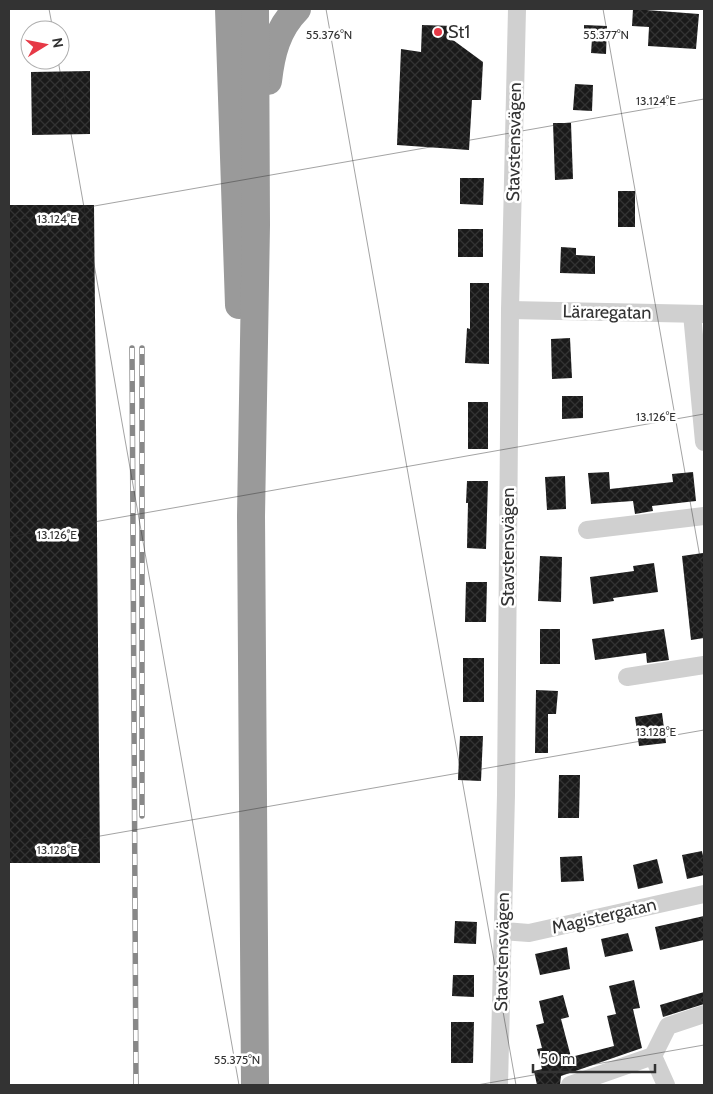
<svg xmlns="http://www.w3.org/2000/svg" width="713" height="1094" viewBox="0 0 713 1094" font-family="Cabin,sans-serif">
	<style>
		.building { fill: url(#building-cross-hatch) }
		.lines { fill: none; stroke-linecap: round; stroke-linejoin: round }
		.street { stroke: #d0d0d0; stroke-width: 18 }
		.highway { stroke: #9a9a9a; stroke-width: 28 }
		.rail-casing { stroke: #888; stroke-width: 5.5 }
		.rail { stroke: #fff; stroke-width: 4; stroke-dasharray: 11; stroke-linecap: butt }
		.ticks { fill: none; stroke: #333; stroke-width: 1; stroke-opacity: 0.45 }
		.poi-dot { fill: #e63946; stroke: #fff; stroke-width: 2 }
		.labels { text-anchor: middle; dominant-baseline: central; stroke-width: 5; stroke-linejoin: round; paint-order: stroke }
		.poi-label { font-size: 18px; fill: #333; stroke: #fff; text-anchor: start }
		.street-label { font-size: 18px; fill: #333; stroke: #fff }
		.ticks-label { font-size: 12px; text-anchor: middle; fill: #333; stroke: #fff; stroke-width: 5; stroke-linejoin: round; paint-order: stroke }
	</style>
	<defs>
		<pattern id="building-cross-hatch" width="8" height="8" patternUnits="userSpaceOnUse" patternTransform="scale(1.25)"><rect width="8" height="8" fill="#1a1a1a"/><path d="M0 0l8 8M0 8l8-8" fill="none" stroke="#333"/></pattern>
	</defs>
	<rect width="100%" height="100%" fill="#fff"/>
	<!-- building -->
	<g class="building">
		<path d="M633 9 699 14 696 49 648 46 649 27 632 26Z"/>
		<path d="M422 25 454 26 453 40 483 62 481 100H472L469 150 397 145 401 49 421 52Z"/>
		<path d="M584 25 607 26 606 54 591 53 592 39H584Z"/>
		<path d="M90 71V134L32 135 31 72Z"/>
		<path d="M575 84 593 85 592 111 573 110Z"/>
		<path d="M553 123H571L573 179 555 180Z"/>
		<path d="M460 178H484L483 205 460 204Z"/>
		<rect x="618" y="191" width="17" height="36"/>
		<path d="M9 205H94L100 863H9Z"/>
		<rect x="458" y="229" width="25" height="28"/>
		<path d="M561 247 576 248V255L595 256V274L560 273Z"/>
		<path d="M470 283H489V364L465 363 467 328 470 329Z"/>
		<path d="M570 338 572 378 552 379 551 339Z"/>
		<path d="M562 396H583V418L562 419Z"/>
		<rect x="468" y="402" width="20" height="47"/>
		<path d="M609 472 610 489 673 482 672 474 693 472 696 501 652 506 653 511 635 514 633 501 591 504 588 473Z"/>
		<path d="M565 476 566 509 547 510 545 477Z"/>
		<path d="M467 481H488L486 549 467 548 468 503H466Z"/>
		<path d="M703 553 704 638 691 640 682 556Z"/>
		<path d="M540 556 562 557 561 602 538 601Z"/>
		<path d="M654 563 658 592 613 598 614 601 593 604 590 577 634 571 633 566Z"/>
		<path d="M466 582H487L486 622H465Z"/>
		<rect x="540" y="629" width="20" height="35"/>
		<path d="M664 629 669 660 647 663 646 653 595 660 592 639Z"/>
		<rect x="463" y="658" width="21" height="44"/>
		<path d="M536 690 558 691 556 714H548V753H535Z"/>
		<path d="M662 713 666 743 639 746 635 717Z"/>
		<path d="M460 736H483L481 781 458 780Z"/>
		<path d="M559 775H580L579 818H558Z"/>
		<path d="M702 851 704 861V875L687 879 682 855Z"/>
		<path d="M582 856 584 881 561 882 560 857Z"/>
		<path d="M657 859 663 883 638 889 633 865Z"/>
		<path d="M704 916V940L660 950 655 927Z"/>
		<path d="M455 921 477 922 476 944 454 943Z"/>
		<path d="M628 933 633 951 605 957 601 939Z"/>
		<path d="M567 947 570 969 540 975 535 954Z"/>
		<path d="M453 975H474V997L452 996Z"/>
		<path d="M634 980 640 1008 633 1009 642 1048 561 1076 560 1085H537L534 1071 542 1069 537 1049 542 1048 536 1025 544 1023 539 1001 563 995 569 1017 561 1019 571 1057 614 1046 607 1016 616 1014 609 986Z"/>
		<path d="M704 992V1004L663 1017 660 1005Z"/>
		<path d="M451 1022H474L473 1063H451Z"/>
	</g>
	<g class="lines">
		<!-- street -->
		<g class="street">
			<path d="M510 310 704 314"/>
			<path d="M692 314 704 442"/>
			<path d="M587 530 704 516"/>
			<path d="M627 677 704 665"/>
			<path d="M503 931 529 933 704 894"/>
			<path d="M499 1085 506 795 510 310 517 9"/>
			<path d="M570 1085 653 1056"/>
			<path d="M666 1085 653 1056 668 1026 704 1014"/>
		</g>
		<!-- highway -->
		<g class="highway">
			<path d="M229 9 239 305"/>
			<path d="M268 81C271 54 277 29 297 9"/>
			<path d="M255 1085 251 516 256 225 255 9"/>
		</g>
		<defs>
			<g id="rail">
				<path d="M132 348 136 1085"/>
				<path d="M142 816V348"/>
			</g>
		</defs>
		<!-- rail casing -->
		<use href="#rail" class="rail-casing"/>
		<!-- rail -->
		<use href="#rail" class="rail"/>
	</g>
	<!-- ticks -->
	<path class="ticks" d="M49 9 53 30M326 9 516 1085M603 9 704 580M58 60 239 1085M9 221 704 99M9 537 704 414M9 852 704 730M477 1085 704 1045"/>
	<!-- markers -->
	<circle class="poi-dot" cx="438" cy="32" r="5"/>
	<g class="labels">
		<!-- poi labels -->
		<g class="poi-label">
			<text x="448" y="32">St1</text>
		</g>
		<!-- street labels -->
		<g class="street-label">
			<text transform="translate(514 142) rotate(-89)">Stavstensvägen</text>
			<text transform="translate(607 312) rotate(1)">Läraregatan</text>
			<text transform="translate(508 547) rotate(-90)">Stavstensvägen</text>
			<text transform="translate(604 916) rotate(-13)">Magistergatan</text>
			<text transform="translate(502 952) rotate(-89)">Stavstensvägen</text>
		</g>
	</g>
	<g class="ticks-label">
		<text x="329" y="39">55.376°N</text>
		<text x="606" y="39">55.377°N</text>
		<text x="656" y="105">13.124°E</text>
		<text x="57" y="223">13.124°E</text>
		<text x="656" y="421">13.126°E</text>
		<text x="57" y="539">13.126°E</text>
		<text x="656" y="736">13.128°E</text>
		<text x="57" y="854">13.128°E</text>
		<text x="237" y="1064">55.375°N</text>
	</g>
	<!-- border -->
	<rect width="713" height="1094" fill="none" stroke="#333333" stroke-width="20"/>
	<!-- north arrow -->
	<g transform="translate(45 45) rotate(80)"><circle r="24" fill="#ffffff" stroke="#adadad"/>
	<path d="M0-4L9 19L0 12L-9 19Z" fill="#e63946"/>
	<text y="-8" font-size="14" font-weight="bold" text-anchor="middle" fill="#333333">N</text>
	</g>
	<!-- scale -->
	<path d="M533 1064v8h122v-8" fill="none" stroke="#333333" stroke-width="2.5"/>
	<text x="540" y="1064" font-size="15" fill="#333333" stroke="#ffffff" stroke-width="4" paint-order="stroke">50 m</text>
</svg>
